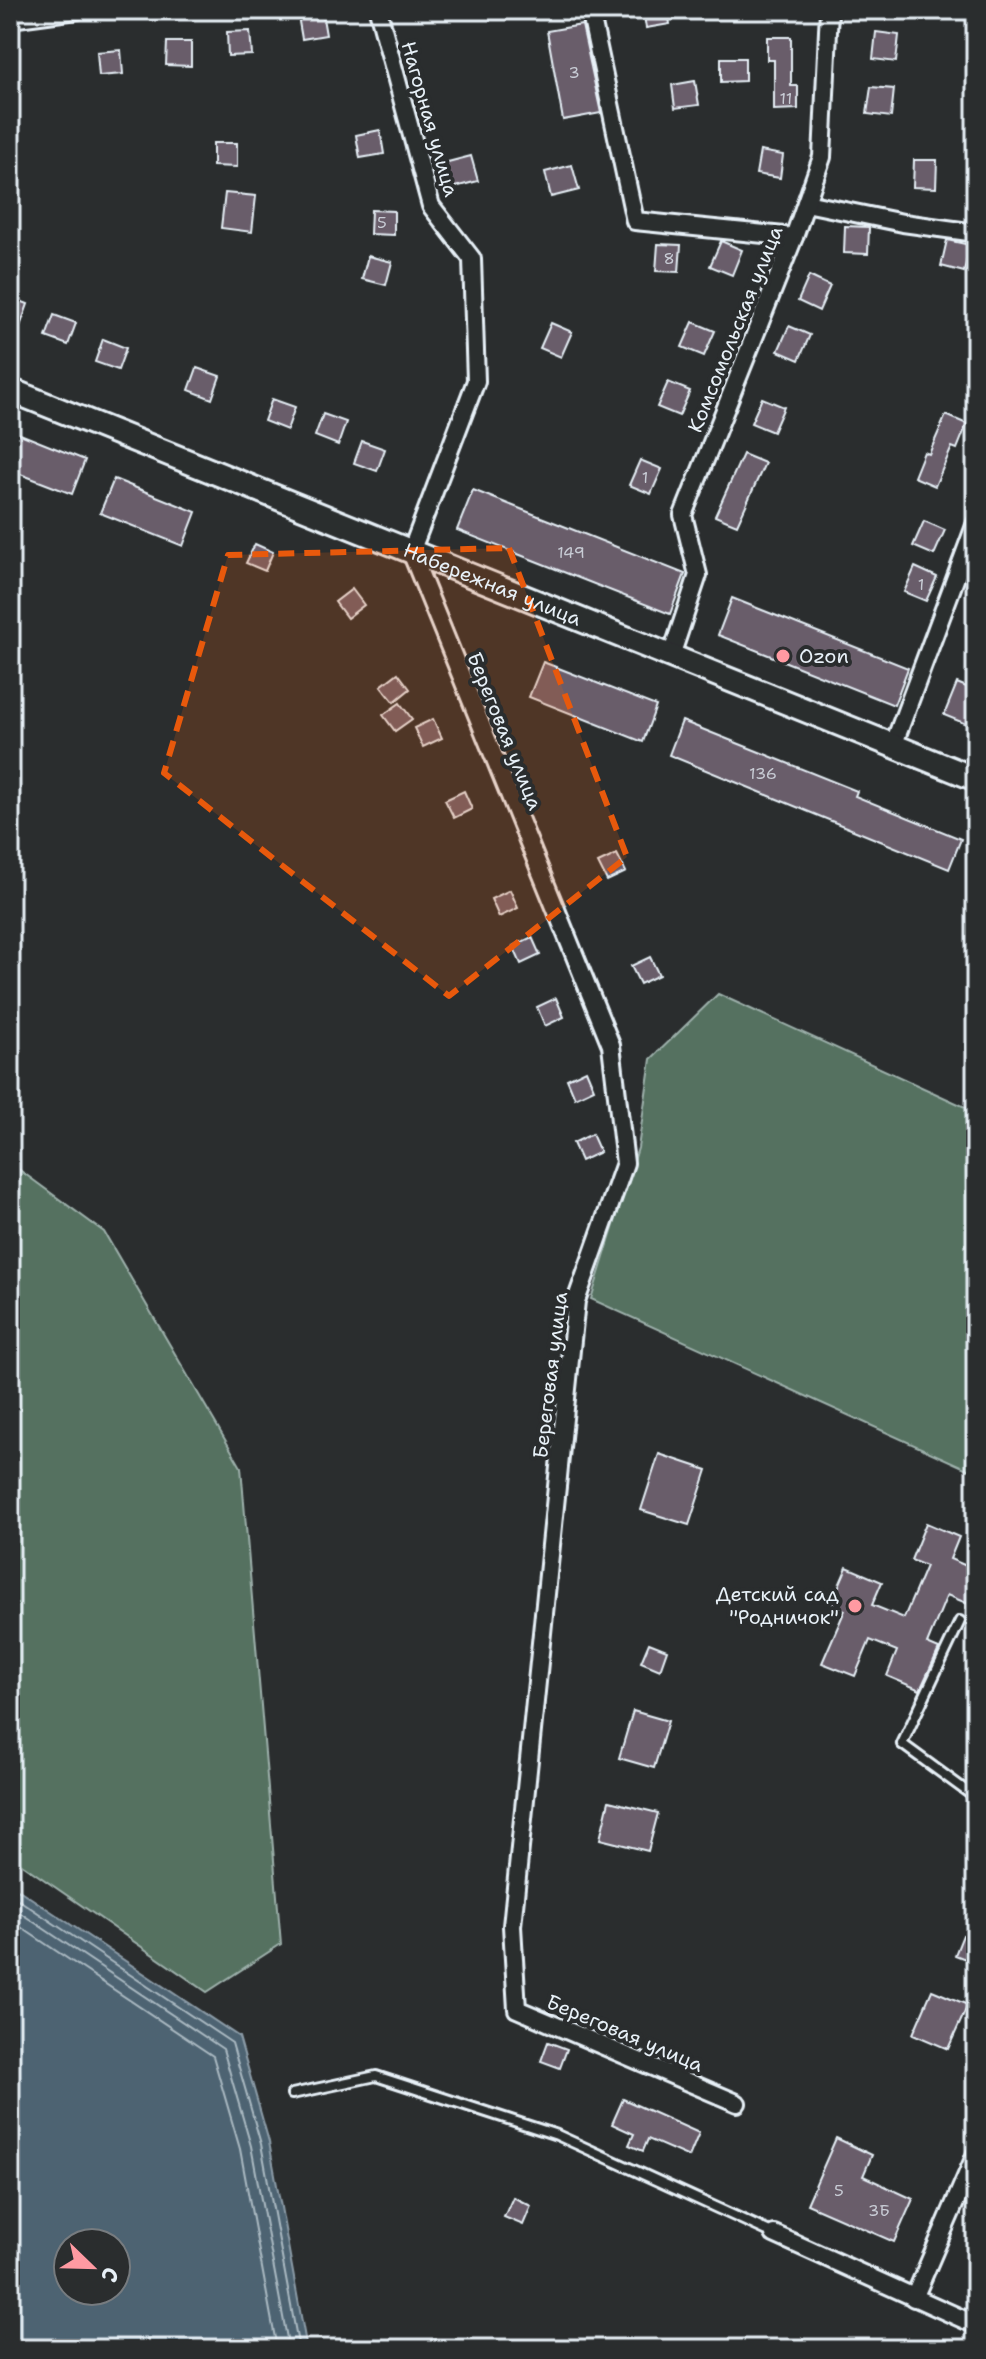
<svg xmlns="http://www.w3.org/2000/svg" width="986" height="2359" viewBox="0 0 986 2359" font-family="'Shantell Sans',sans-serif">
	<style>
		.green { fill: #557160; stroke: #9eb1ac; stroke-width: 2 }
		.water { fill: #4e6472; stroke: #8c9ca8; stroke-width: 2; fill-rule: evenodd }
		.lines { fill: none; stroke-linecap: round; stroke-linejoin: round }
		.shore { stroke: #aab9c2; stroke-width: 2 }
		.building { fill: #695d6b; stroke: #e8f1f8; stroke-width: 2 }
		.lane-casing { stroke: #e8f1f8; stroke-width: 14 }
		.street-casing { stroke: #e8f1f8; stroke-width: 22 }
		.secondary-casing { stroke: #e8f1f8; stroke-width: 28 }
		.lane { stroke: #2a2d2e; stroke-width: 8 }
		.street { stroke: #2a2d2e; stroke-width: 16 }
		.secondary { stroke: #2a2d2e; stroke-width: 22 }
		.marked { fill: #e8590c; fill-opacity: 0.2; stroke: #e8590c; stroke-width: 6; stroke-dasharray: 16 10; stroke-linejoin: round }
		.poi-dot { fill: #ff9aa2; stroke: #2a2d2e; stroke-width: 3 }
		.labels { text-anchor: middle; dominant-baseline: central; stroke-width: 8; stroke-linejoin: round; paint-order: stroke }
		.number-label { font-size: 16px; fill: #c8ccd5 }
		.street-label { font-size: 20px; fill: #e8f1f8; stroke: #2a2d2e }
		.poi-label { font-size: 20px; fill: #e8f1f8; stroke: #2a2d2e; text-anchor: start }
	</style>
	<rect width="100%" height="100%" fill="#2a2d2e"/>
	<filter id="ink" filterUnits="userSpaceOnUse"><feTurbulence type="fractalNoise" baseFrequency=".0125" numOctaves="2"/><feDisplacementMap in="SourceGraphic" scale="16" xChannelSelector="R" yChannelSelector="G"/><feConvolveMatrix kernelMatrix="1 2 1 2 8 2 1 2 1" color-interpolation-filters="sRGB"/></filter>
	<g filter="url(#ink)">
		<!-- green -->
		<g class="green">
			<path d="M718 994 976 1112V1473L591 1299 638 1148 651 1059Z"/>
			<path d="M10 1163 104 1232 241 1467 281 1944 207 1992 10 1856Z"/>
		</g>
		<!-- water -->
		<path class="water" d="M10 1884 239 2037 269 2142 307 2349H10ZM68 2243H116V2291H68Z"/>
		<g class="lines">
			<!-- shore -->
			<g class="shore">
				<path d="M10 1894 232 2043 261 2144 299 2349"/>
				<path d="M10 1906 223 2049 251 2146 289 2349"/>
				<path d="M10 1920 213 2056 240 2149 277 2349"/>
			</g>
		</g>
		<!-- building -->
		<g class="building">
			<path d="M643 10H668L670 24 646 28Z"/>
			<path d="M322 12 326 35 302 39 298 16Z"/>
			<path d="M582 25 601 113 563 120 547 31Z"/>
			<path d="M250 31 252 55 228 56 227 32Z"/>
			<path d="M876 32 899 35 896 62 873 59Z"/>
			<path d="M767 37H791V86H798V109L774 110V60H767Z"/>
			<path d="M167 42H191V66L166 65Z"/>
			<path d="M121 50 123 74 99 76 97 52Z"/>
			<path d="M721 58H745V81L721 82Z"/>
			<path d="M695 81 699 105 675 108 672 85Z"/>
			<path d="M871 87 894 89 891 117 867 114Z"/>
			<path d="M380 130 384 154 360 158 356 135Z"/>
			<path d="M213 143H237V167L213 166Z"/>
			<path d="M760 151 783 155 780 178 756 174Z"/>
			<path d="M471 156 478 181 451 188 444 163Z"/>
			<path d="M914 160H937L936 188 913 187Z"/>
			<path d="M572 165 579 190 551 197 545 172Z"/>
			<path d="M225 193 256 196 252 232 221 228Z"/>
			<path d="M371 210 394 211V235L370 234Z"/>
			<path d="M845 226 869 227 868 254 844 253Z"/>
			<path d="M947 240 970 245 964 272 941 266Z"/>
			<path d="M721 241 742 250 732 275 710 266Z"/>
			<path d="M658 244 681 245 679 272 656 271Z"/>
			<path d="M368 256 392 262 386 285 362 279Z"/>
			<path d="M809 276 830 286 819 311 798 301Z"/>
			<path d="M10 297 28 304 12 349H10Z"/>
			<path d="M54 315 76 323 68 345 46 337Z"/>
			<path d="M693 322 715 331 704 356 682 347Z"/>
			<path d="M551 323 572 332 561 357 540 348Z"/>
			<path d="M789 326 810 335 799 360 778 351Z"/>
			<path d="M103 339 126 348 118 370 95 362Z"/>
			<path d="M197 368 220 376 212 399 189 390Z"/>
			<path d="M668 382 690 391 679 416 657 407Z"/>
			<path d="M762 398 784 407 773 432 751 423Z"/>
			<path d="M272 399 295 407 287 430 264 421Z"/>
			<path d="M323 414 346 422 338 445 315 436Z"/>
			<path d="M946 415 967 424 957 449 952 447 935 486 914 477 924 452 929 454Z"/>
			<path d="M10 430 85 460 72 494 10 470Z"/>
			<path d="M362 441 385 449 377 471 354 463Z"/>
			<path d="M743 454 765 463 737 525 715 516Z"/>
			<path d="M640 460 662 469 651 494 629 485Z"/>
			<path d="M114 479 196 512 183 546 100 513Z"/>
			<path d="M473 490 685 574 670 614 457 530Z"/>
			<path d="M924 521 945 530 934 555 913 546Z"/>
			<path d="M255 544 273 552 265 571 246 563Z"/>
			<path d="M915 567 937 577 926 601 904 592Z"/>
			<path d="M352 589 364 605 347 618 335 602Z"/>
			<path d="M732 598 908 668 894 705 718 635Z"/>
			<path d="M543 662 656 706 643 742 529 697Z"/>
			<path d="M398 673 410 689 394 702 381 686Z"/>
			<path d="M957 683 976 691V728L944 715Z"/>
			<path d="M400 703 412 719 395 731 383 715Z"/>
			<path d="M433 719 442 738 423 747 414 728Z"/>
			<path d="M682 721 857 791 855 796 961 839 949 869 669 755Z"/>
			<path d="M464 791 472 809 454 818 445 800Z"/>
			<path d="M617 854 626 872 607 881 598 863Z"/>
			<path d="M510 890 518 908 499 917 491 899Z"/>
			<path d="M532 937 540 955 521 964 513 946Z"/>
			<path d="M650 957 659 975 640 984 631 966Z"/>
			<path d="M556 998 564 1017 545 1026 537 1007Z"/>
			<path d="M586 1070 594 1089 575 1098 567 1079Z"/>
			<path d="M592 1134 600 1152 581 1161 573 1143Z"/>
			<path d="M659 1454 707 1470 689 1525 641 1510Z"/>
			<path d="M926 1523 959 1537 950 1559 976 1570V1607L947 1595 927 1644 939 1649 920 1690 887 1676 897 1651 870 1640 855 1676 822 1663 845 1610 831 1604 847 1567 882 1582 872 1605 904 1618 926 1566 911 1560Z"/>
			<path d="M649 1643 667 1650 660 1670 641 1662Z"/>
			<path d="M633 1711 668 1721 654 1768 619 1758Z"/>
			<path d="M609 1801 658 1813 648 1851 600 1839Z"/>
			<path d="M963 1935 976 1940V1963L955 1955Z"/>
			<path d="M932 1990 968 2005 948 2049 913 2034Z"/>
			<path d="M548 2042 567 2049 560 2068 541 2061Z"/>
			<path d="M623 2099 699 2133 689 2157 648 2139 643 2151 629 2145 634 2134 612 2124Z"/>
			<path d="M836 2138 872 2155 863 2176 913 2199 894 2242 807 2204Z"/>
			<path d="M513 2197 531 2206 523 2225 504 2217Z"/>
		</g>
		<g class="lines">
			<defs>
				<g id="lane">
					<path d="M960 1621 902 1744 976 1798"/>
					<path d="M292 2094 376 2076 557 2135 774 2234"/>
				</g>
				<g id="street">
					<path d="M378 10 431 206 472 259 476 381 411 552 611 1045 625 1163 576 1301 512 1926 517 2009 737 2103"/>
					<path d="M590 10 635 221 794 237"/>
					<path d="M10 19 77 10"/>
					<path d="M806 203 903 223 976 233"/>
					<path d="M671 656 698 575 683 515 794 237 822 157 829 10"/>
					<path d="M893 746 976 523"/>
					<path d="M774 2234 976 2325"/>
					<path d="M914 2298 976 2154"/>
				</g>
				<g id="secondary">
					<path id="s1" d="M10 390 976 779"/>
				</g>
			</defs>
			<!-- lane casing -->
			<use href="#lane" class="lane-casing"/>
			<!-- street casing -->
			<use href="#street" class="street-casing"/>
			<!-- secondary casing -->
			<use href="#secondary" class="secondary-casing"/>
			<!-- lane -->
			<use href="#lane" class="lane"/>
			<!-- street -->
			<use href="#street" class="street"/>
			<!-- secondary -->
			<use href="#secondary" class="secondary"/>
		</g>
	</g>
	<!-- marked area -->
	<path class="marked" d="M509 548 627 857 449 996 164 773 228 555Z"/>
	<!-- markers -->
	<g class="poi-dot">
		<circle cx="783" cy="656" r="8"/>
		<circle cx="855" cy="1606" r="8"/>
	</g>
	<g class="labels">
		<!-- number labels -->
		<g class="number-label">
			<text x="574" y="72">3</text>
			<text x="786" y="98">11</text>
			<text x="382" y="222">5</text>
			<text x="669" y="258">8</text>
			<text x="645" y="477">1</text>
			<text x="571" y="552">149</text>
			<text x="921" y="584">1</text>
			<text x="763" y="773">136</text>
			<text x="839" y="2190">5</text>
			<text x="879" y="2210">3Б</text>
		</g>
		<!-- street labels -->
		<g class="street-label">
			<text transform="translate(430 119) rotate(74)">Нагорная улица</text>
			<text transform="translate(735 329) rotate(-68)">Комсомольская улица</text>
			<text stroke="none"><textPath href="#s1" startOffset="520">Набережная улица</textPath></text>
			<text transform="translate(505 731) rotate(68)">Береговая улица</text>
			<text transform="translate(550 1375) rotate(-83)">Береговая улица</text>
			<text transform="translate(625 2033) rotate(23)">Береговая улица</text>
		</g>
		<!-- poi labels -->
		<g class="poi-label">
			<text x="799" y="656">Ozon</text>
			<text x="839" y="1594" text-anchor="end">Детский сад<tspan x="839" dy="23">"Родничок"</tspan></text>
		</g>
	</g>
	<!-- margin -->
	<rect width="986" height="2359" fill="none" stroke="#2a2d2e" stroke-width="40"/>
	<rect x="20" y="20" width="946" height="2319" fill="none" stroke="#e8f1f8" stroke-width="3" filter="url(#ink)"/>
	<!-- north arrow -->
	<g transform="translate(92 2267) rotate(113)"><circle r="38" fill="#2a2d2e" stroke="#767b7f" stroke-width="2"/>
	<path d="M0-6L14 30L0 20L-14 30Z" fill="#ff9aa2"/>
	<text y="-12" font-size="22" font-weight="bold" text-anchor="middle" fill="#e8f1f8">С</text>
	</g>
</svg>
